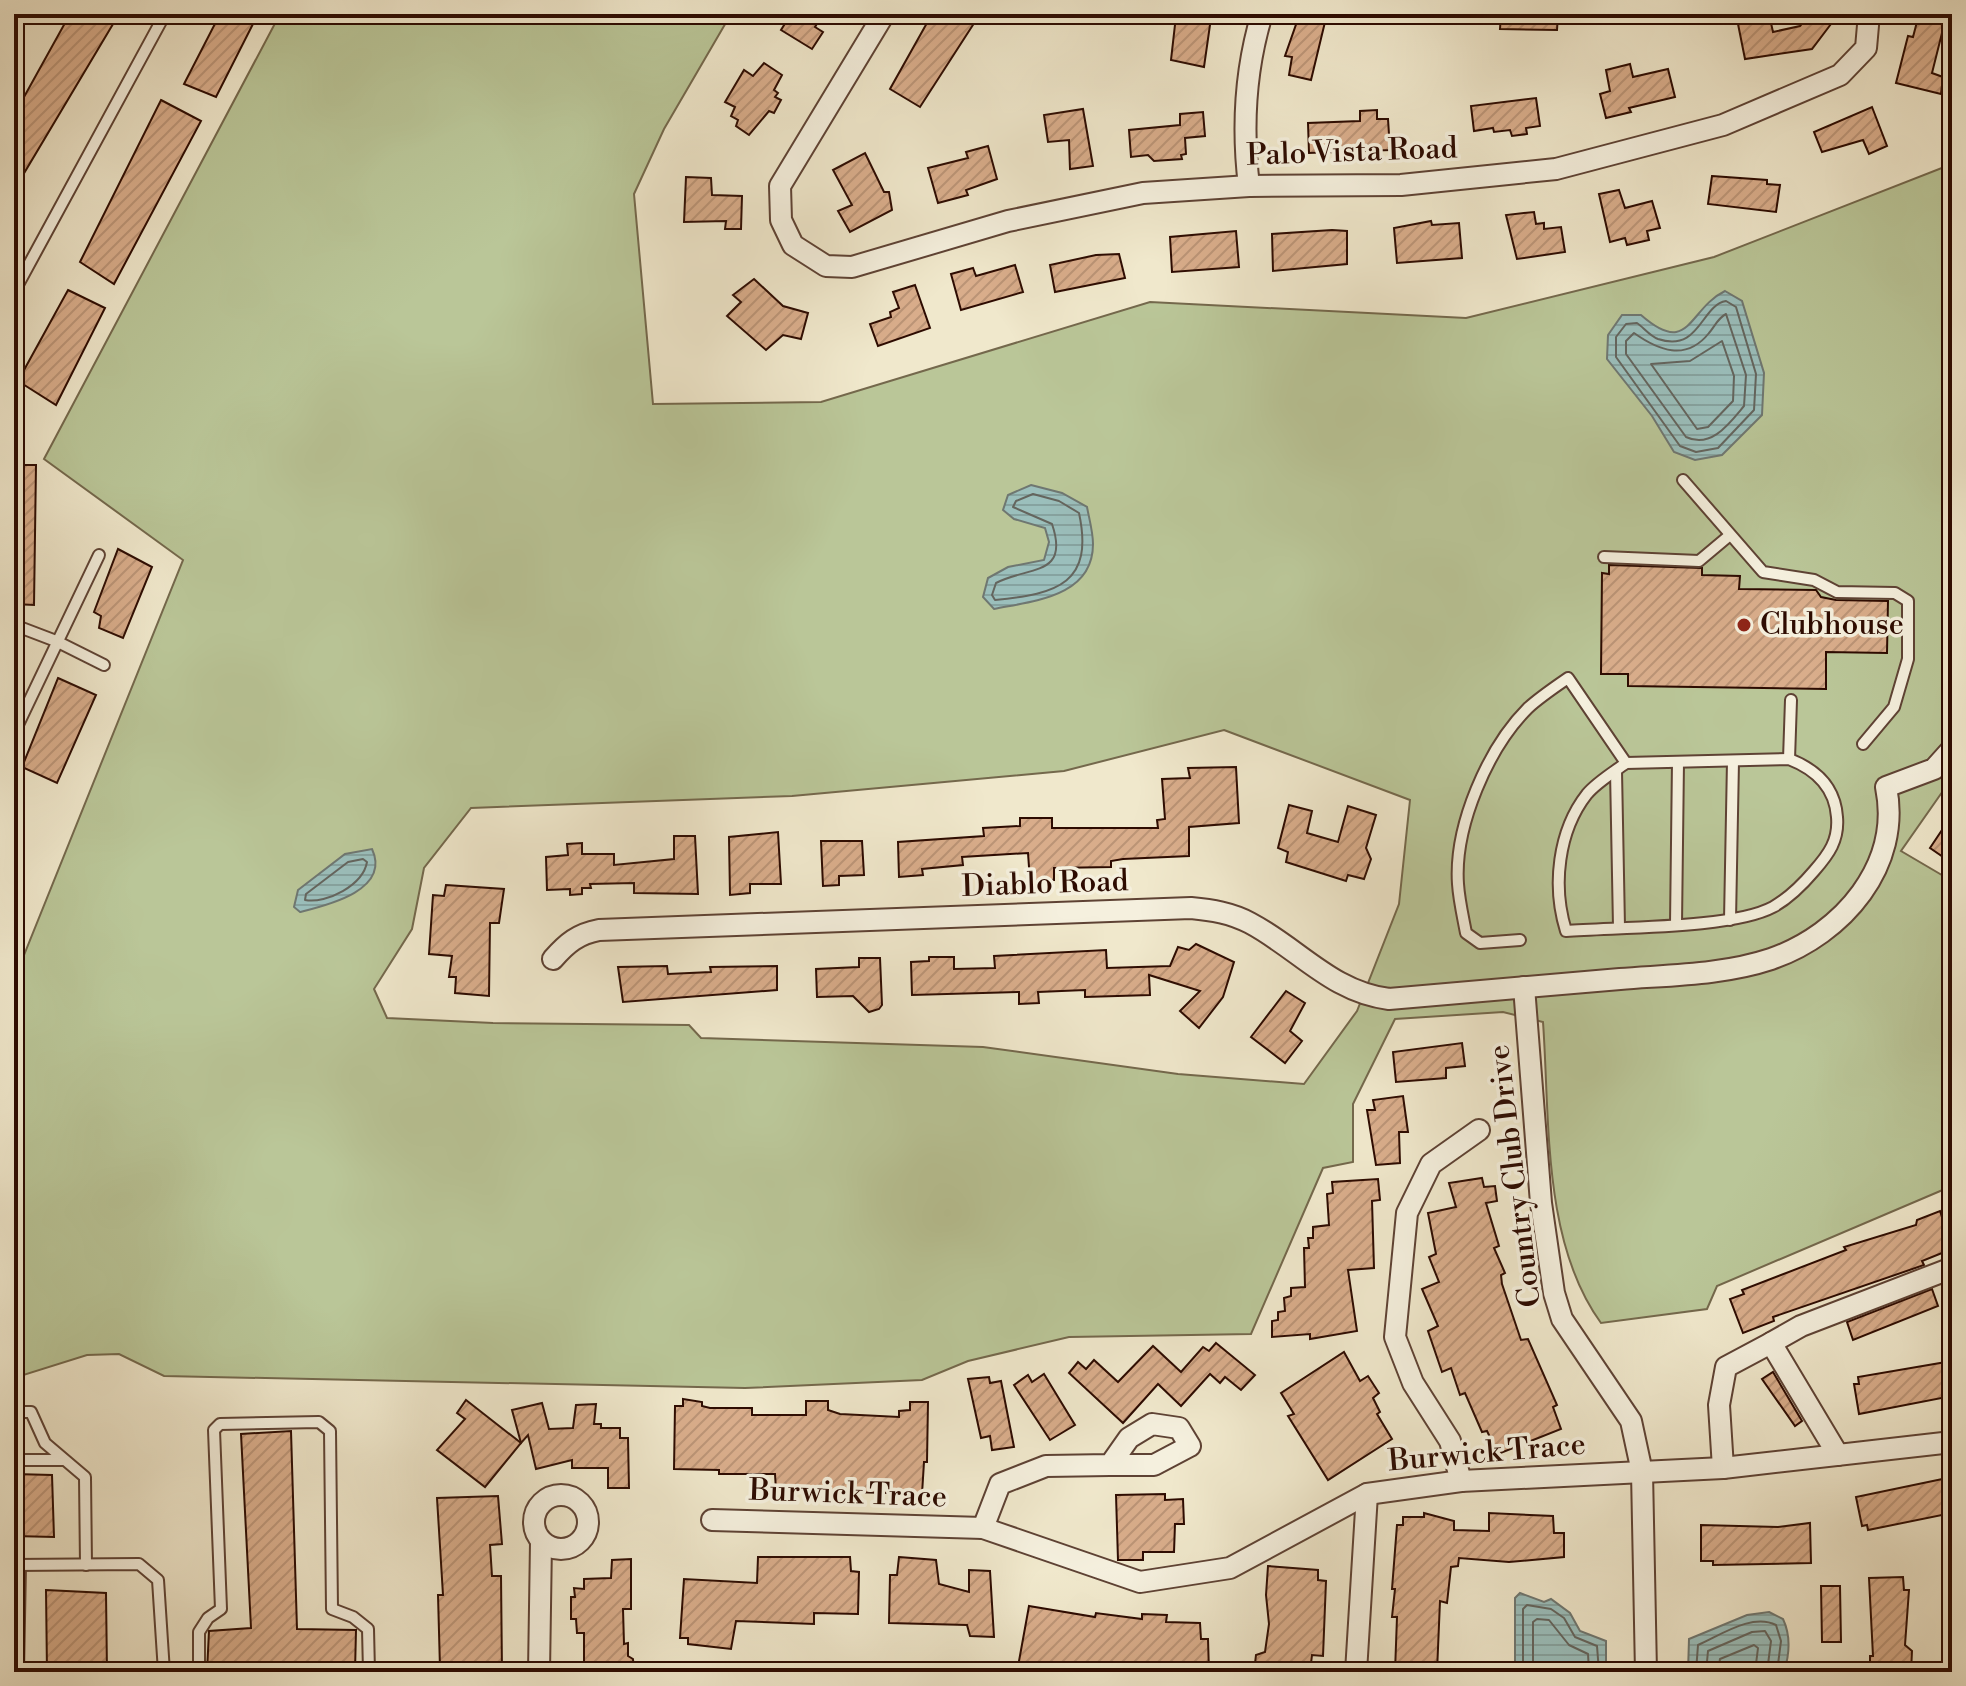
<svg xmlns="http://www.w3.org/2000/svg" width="1966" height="1686" viewBox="0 0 1966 1686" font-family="'Libre Bodoni',serif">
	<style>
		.green { fill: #bac698; stroke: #74684c; stroke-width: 2; fill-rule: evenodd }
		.water { fill: url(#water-rules); stroke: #6f7771; stroke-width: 2 }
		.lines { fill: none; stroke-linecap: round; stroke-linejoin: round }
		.shore { stroke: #64655e; stroke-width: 2 }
		.building { fill: url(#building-hatch); stroke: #2d0b01; stroke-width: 2 }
		.service-casing { stroke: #5e4234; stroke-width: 14 }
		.minor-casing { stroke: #5e4234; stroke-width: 24 }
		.service { stroke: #f5f0de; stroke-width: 10 }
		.minor { stroke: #f5f0de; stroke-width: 20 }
		.poi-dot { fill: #8f2418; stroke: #f5f0de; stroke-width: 3 }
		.labels { text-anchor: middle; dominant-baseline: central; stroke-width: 7; stroke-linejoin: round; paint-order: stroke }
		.street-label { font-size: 30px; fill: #2d0b01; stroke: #f5f0de }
		.poi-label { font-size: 30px; fill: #2d0b01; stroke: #f5f0de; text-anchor: start }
	</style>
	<defs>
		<pattern id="water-rules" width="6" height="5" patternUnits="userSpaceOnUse" patternTransform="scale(2)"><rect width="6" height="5" fill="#9bbfbc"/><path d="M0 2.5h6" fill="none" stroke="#86a3a0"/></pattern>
		<pattern id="building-hatch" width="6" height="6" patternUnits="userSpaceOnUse" patternTransform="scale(2)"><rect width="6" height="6" fill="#d9ad8b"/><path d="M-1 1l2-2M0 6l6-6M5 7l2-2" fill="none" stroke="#bb9476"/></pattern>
	</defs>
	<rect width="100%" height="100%" fill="#f0e8cc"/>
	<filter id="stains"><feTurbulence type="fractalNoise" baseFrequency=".0025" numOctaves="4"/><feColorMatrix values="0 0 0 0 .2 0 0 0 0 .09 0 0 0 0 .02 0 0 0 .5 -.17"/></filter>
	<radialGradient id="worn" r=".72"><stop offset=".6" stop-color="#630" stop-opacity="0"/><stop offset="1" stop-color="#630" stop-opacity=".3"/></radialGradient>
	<!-- green -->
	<path class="green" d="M280 14H731L664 129 634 194 653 404 821 402 1150 302 1466 318 1714 257 1952 164V578L1945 583 1952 607V778L1901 851 1952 881V1186L1717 1286 1707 1309 1601 1323C1542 1242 1550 1119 1543 1022L1503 1012 1395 1019 1353 1104V1162L1323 1168 1251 1334 1069 1337 968 1361 922 1380 745 1388 164 1376 119 1354 87 1355 14 1378V980L183 560 44 459ZM1224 730 1410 800 1399 904 1357 1011 1304 1084 1178 1074 983 1047 701 1038 689 1025 493 1023 387 1018 374 989 412 929 424 868 471 808 792 796 1064 771Z"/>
	<!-- water -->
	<g class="water">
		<path d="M1725 291 1742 301 1764 373 1762 415 1722 455 1695 460 1674 452 1652 416 1607 359 1608 335 1622 315H1641C1690 358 1688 309 1725 291Z"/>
		<path d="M1031 485 1062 493 1087 507C1089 518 1093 532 1093 544 1093 597 1033 601 994 609L983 597 988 578 1008 567 1044 560 1049 542 1045 528 1014 519 1003 510 1008 495Z"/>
		<path d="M372 849C391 890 328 905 300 912L294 907 298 890 345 854Z"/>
		<path d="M1520 1593 1544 1602 1551 1599 1570 1613 1580 1631 1606 1641V1672H1515V1598Z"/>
		<path d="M1769 1612 1783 1619C1791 1636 1790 1653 1784 1672H1688L1689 1639 1747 1615Z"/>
	</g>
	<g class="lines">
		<!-- shore -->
		<g class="shore">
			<path d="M1726 301 1736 307 1756 374 1754 410 1718 448 1696 452 1680 446 1616 357V337L1626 324 1637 323C1643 327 1650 336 1658 339 1700 353 1701 305 1726 301Z"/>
			<path d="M1726 314 1746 375 1744 406C1729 424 1711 449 1686 437L1626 354V341L1634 333C1658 350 1686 362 1709 333 1715 326 1718 318 1726 314Z"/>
			<path d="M1722 341 1734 376 1733 401 1708 427 1697 429 1651 364 1690 361Z"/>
			<path d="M1033 494 1059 501 1079 513C1094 583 1058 594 995 600L992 595 996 583C1028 566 1070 577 1052 524L1013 507 1016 501Z"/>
			<path d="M363 859 367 862C363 885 327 904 305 900L306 894 348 862Z"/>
			<path d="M1523 1672V1609L1527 1605 1551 1609 1564 1618 1575 1637 1597 1646 1599 1672"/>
			<path d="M1533 1672V1622L1537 1619 1549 1620 1569 1645 1588 1654 1589 1672"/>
			<path d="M1696 1672 1698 1645C1721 1635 1752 1613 1776 1625L1781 1641 1777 1672"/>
			<path d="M1706 1672 1708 1651 1752 1632 1765 1631 1771 1641 1767 1672"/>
			<path d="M1718 1672 1720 1659 1754 1645 1758 1648 1755 1672"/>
		</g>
	</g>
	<!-- building -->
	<g class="building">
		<path d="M70 14H119L14 190V115Z"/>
		<path d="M220 14H258L216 97 184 84Z"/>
		<path d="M791 14H823L815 27 823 32 812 49 781 30Z"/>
		<path d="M932 14H980L920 107 890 89Z"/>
		<path d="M1181 14H1209L1211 18 1204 67 1171 60 1176 16Z"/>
		<path d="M1501 14H1558L1557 30 1500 29Z"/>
		<path d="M1736 14H1769L1773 32 1800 26 1810 14H1826L1834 20 1812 49 1745 59Z"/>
		<path d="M1299 16 1325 22 1311 80 1289 75 1292 57 1285 56Z"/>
		<path d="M1918 18 1944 25 1932 73 1943 77 1941 94 1896 83 1908 36 1913 37Z"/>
		<path d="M764 63 782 75 774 90 778 93 775 97 781 100 774 113 769 111 749 135 736 126 738 120 731 116 735 107 725 102 744 70 753 76Z"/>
		<path d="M1630 64 1633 77 1668 69 1675 97 1629 108 1631 112 1606 118 1600 94 1610 91 1606 70Z"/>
		<path d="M1536 98 1540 126 1526 128 1527 134 1512 136 1510 130 1494 132 1493 128 1474 131 1471 106Z"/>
		<path d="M161 100 201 121 114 284 80 262Z"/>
		<path d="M1872 107 1887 146 1869 154 1863 140 1822 152 1814 132Z"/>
		<path d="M1083 109 1093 166 1070 169 1069 140 1048 142 1044 115Z"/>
		<path d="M1377 110V119H1388L1390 150 1309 153 1308 123 1360 121V111Z"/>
		<path d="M1203 112 1205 136 1185 138 1186 154 1181 155 1182 159 1154 161 1148 155 1131 157 1129 130 1180 125V114Z"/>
		<path d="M988 146 997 179 966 190 968 195 938 203 928 168 968 158 966 152Z"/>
		<path d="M865 153 884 192H889L892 210 850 232 838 211 852 205 833 170Z"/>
		<path d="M1712 176 1767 180V184L1780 185 1776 212 1708 204Z"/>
		<path d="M686 177 711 178 712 195 742 196 741 229H725L726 221 684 222Z"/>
		<path d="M1619 190 1625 208 1652 201 1660 228 1647 231 1649 240 1627 245 1625 238 1610 242 1599 194Z"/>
		<path d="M1534 212 1536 224 1544 223V229L1561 227 1565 252 1517 259 1506 215Z"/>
		<path d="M1431 221 1432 225 1459 223 1462 258 1397 263 1394 228Z"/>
		<path d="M1332 230 1347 231V264L1273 271 1272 234Z"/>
		<path d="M1236 231 1239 267 1172 272 1170 237Z"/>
		<path d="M1119 254 1125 278 1055 292 1050 265 1096 255Z"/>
		<path d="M1015 265 1023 292 961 310 951 274 973 268 976 276Z"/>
		<path d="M754 279 783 306 808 313 801 339 783 335 766 350 727 316 741 302 733 295Z"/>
		<path d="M915 285 930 328 878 346 870 324 891 317 890 312 899 308 893 292Z"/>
		<path d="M68 290 105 308 56 405 18 381Z"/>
		<path d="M14 465H36L34 605 14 604Z"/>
		<path d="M118 549 152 567 123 638 99 628 101 616 94 612Z"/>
		<path d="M1609 565 1702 568V575L1740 576 1739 589 1816 590 1821 597 1836 600 1888 601 1887 653 1826 652V689L1628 686V674H1601L1602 573 1609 574Z"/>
		<path d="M58 678 96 695 57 783 22 767Z"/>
		<path d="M1236 767 1239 823 1189 827V856L1123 859 1111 861V867L1054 868V880L1030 881 1028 853 962 857 963 865 922 869 923 875 899 877 898 842 984 836 983 828 1020 826V818H1052V828H1158L1157 820 1165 819 1162 779 1190 778 1188 768Z"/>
		<path d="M1289 805 1312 811 1307 833 1338 842 1348 806 1376 815 1366 848 1371 859 1364 879 1348 875 1346 881 1286 862 1288 852 1278 848Z"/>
		<path d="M1952 815V863L1930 848Z"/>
		<path d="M778 832 781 884H750V893L730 895 729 837Z"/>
		<path d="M674 836H695L698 894 634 893V883L590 884 591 888H582V894L570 895V889L547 890 546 857 568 855 567 844 582 843V854H614V865L674 859Z"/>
		<path d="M821 841H862L864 875 839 876V885L823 886Z"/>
		<path d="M446 885 504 889 499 923H490L489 996 455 993 456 977H449L452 956 429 954 433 895 444 896Z"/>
		<path d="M1196 944 1234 962 1223 997 1199 1028 1180 1011 1200 991 1149 975 1150 995 1085 997V990L1038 992 1039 1003 1019 1004V992L912 995 911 962 929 961V957H954V969L995 968 994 956 1106 950 1107 968 1170 966 1178 947 1189 950Z"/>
		<path d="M859 958H880L882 1005 879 1009 869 1012 853 996 817 997 816 969 859 967Z"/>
		<path d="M667 966 668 974 711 972 710 967 777 966V990L623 1002 618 967Z"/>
		<path d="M1286 991 1305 1003 1290 1031 1302 1041 1285 1063 1251 1037Z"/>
		<path d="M1462 1043 1465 1066 1446 1068V1078L1396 1082 1393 1052Z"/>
		<path d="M1403 1096 1408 1132H1399L1400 1163 1376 1165 1367 1110H1375L1373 1100Z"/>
		<path d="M1482 1178 1484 1187 1495 1186 1497 1201 1486 1203 1499 1246 1494 1248 1505 1273 1501 1275 1502 1284 1521 1340 1528 1339 1557 1405 1553 1407 1561 1429 1498 1454 1487 1431 1482 1432 1465 1393 1460 1395 1451 1368 1442 1372 1428 1331 1438 1326 1422 1289 1439 1282 1429 1257 1436 1254 1428 1213 1456 1207 1449 1183Z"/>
		<path d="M1378 1179 1380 1200 1372 1201 1374 1268 1348 1270 1357 1331 1310 1339V1334L1272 1337V1321L1278 1320V1312L1285 1311 1284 1298 1291 1296V1288L1305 1287 1304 1248H1309L1308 1238H1313V1227L1329 1225 1327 1194 1333 1193 1332 1182Z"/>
		<path d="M1940 1211 1942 1217 1952 1213V1245L1945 1248 1947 1251 1922 1261 1924 1265 1773 1317 1774 1321 1743 1333 1730 1299 1744 1294 1742 1290 1846 1250 1844 1247 1916 1225 1917 1220Z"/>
		<path d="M1932 1289 1938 1306 1853 1340 1847 1322Z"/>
		<path d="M1216 1343 1255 1375 1241 1390 1225 1377 1220 1383 1210 1374 1181 1406 1158 1384 1123 1423 1069 1373 1078 1362 1086 1369 1094 1360 1118 1382 1153 1346 1181 1372 1203 1347 1209 1351Z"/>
		<path d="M1344 1352 1360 1381 1368 1376 1379 1393 1373 1398 1380 1412 1377 1414 1392 1439 1328 1480 1288 1416 1294 1414 1281 1393Z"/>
		<path d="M1952 1361V1396L1859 1414 1854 1384H1859L1858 1377Z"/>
		<path d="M1773 1372 1802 1421 1795 1426 1762 1379Z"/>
		<path d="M1044 1374 1075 1425 1050 1440 1014 1385 1028 1375 1032 1382Z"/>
		<path d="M989 1377 990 1383 1001 1381 1014 1447 992 1450 990 1436 981 1438 968 1379Z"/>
		<path d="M683 1399 702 1402V1406L710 1408H752V1415H806V1401H828V1410L840 1414 899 1417V1411L910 1410V1402H928L927 1462H924L922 1494 776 1490 775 1474H719V1470L674 1469 675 1406H683Z"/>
		<path d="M466 1400 521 1443 485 1487 437 1450 465 1419 457 1413Z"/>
		<path d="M542 1403 549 1429 573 1428 576 1405 596 1404 594 1424H601V1428H620V1438H628L629 1488H608V1468H572V1460L536 1469 528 1435 521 1443 512 1410Z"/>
		<path d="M291 1431 297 1629 356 1630 355 1672H207L209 1631 251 1628 241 1434Z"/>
		<path d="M14 1474 52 1475 54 1537 14 1536Z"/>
		<path d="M1952 1477V1513L1868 1530 1867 1525 1862 1526 1856 1497Z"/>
		<path d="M1165 1494V1500L1183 1499 1184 1524H1175L1174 1552H1143V1560H1118L1116 1495Z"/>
		<path d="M498 1496 502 1544 490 1545 492 1576H501L502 1672H445L440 1668 438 1595H443L437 1498Z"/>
		<path d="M1424 1513 1454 1521V1530L1489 1531V1513L1553 1516 1554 1533H1564V1557L1509 1562 1459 1558 1458 1566 1451 1567 1447 1603 1440 1601 1437 1672H1395L1397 1617H1392L1395 1589H1392L1397 1525H1403V1517H1424Z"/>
		<path d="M1810 1523 1811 1563 1713 1565V1561H1701V1525L1778 1527Z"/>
		<path d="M758 1557H850L851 1571 859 1572 858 1614 814 1613V1624L736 1621 731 1649 688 1644V1638H680L684 1579 757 1583Z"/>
		<path d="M899 1557 936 1560 939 1584 969 1592V1570L990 1571 994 1637 970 1636 967 1625 889 1623 890 1575H897Z"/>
		<path d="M631 1559V1609H623L624 1644 628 1643V1656L633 1659 634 1672H594V1664H584V1633H577L576 1619H571V1597H575L574 1588 584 1589V1579L611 1578 612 1560Z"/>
		<path d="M1268 1566 1318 1570V1580L1326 1581 1323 1656 1312 1655 1310 1672H1254L1256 1655 1265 1652 1269 1624 1266 1595Z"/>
		<path d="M1903 1577 1904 1590H1909L1905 1645 1912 1651 1911 1672H1870V1656H1873L1869 1578Z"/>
		<path d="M1821 1586H1840L1841 1642H1822Z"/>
		<path d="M46 1590 106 1593 107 1672H47Z"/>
		<path d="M1029 1606 1095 1617 1096 1613 1142 1619V1614L1167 1615 1166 1622 1200 1623 1201 1639H1208L1209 1672H1017Z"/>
	</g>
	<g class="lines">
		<defs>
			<g id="service">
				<path d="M14 292 165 14"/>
				<path d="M1683 480 1763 572 1814 580 1837 592 1895 593 1908 601V659L1894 707 1863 744"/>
				<path d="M1604 557 1699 561 1730 535"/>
				<path d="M14 625 56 641 104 665"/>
				<path d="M14 733 99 555"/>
				<path d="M1789 759 1791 700"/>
				<path d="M1616 771 1619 927"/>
				<path d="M1730 920 1733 761"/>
				<path d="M1676 924 1678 762"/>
				<path d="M1520 940 1480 943 1466 933C1463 917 1459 900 1458 884 1454 826 1488 748 1528 708 1540 697 1555 687 1568 678L1626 763 1789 759C1815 769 1835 787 1837 817 1839 840 1829 854 1814 871 1803 884 1789 898 1773 907 1732 929 1617 927 1566 931 1552 886 1558 831 1587 794 1597 782 1614 772 1626 763"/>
				<path d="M14 1412H31L45 1443 85 1477 86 1565"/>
				<path d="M14 1460H63"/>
				<path d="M14 1565 139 1564 158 1580 164 1672"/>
				<path d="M18 1672 20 1565"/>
				<path d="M199 1672V1632L208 1618 221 1609 214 1430 220 1424 319 1422 330 1431 332 1609 353 1617 368 1629 369 1672"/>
			</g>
			<g id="minor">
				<path d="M884 14 780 186 781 220 793 245 826 266 852 267 1008 221 1143 193 1249 186 1401 185 1556 169 1723 125 1840 75 1866 48 1869 14"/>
				<path d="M1249 186C1242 128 1245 70 1262 14"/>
				<path d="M553 959C567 943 578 934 599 930L1191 908C1212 910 1231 913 1250 923 1299 949 1332 992 1389 999 1466 992 1543 985 1620 979 1670 975 1723 975 1771 959 1843 934 1902 865 1886 787L1934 769 1952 749"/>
				<path d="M1524 987 1541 1203 1554 1293 1562 1319 1631 1421 1642 1472 1646 1672"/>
				<path d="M1838 1455 1771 1343 1801 1326 1952 1268"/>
				<path d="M1723 1468 1719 1405 1726 1367 1771 1343"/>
				<path d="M1461 1481 1450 1441 1413 1383 1395 1337 1407 1213 1431 1164 1479 1130"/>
				<circle cx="561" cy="1522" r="27"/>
				<path d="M712 1520 983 1528 1140 1582 1230 1568 1367 1494 1461 1481 1723 1468 1952 1442"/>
				<path d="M983 1528 1000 1484 1046 1466 1110 1465 1129 1438 1152 1424 1179 1428 1190 1446 1154 1465H1110"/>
				<path d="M539 1672 541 1542"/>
				<path d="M1356 1672 1367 1494"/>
			</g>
		</defs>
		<!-- service casing -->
		<use href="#service" class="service-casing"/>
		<!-- minor casing -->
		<use href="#minor" class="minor-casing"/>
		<!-- service -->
		<use href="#service" class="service"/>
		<!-- minor -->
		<use href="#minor" class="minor"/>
	</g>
	<!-- markers -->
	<circle class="poi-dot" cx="1744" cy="625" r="8"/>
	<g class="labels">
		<!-- street labels -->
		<g class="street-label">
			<text transform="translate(1352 152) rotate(-2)">Palo Vista Road</text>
			<text transform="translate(1045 884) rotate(-2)">Diablo Road</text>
			<text transform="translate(1515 1176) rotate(-97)">Country Club Drive</text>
			<text transform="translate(1487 1453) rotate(-5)">Burwick Trace</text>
			<text transform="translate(848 1494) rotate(2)">Burwick Trace</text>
		</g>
		<!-- poi labels -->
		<g class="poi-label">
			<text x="1760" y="625">Clubhouse</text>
		</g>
	</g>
	<!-- margin -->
	<rect width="1966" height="1686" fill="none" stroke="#f0e8cc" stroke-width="48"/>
	<rect x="16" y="16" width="1934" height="1654" fill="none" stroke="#2d0b01" stroke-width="4"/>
	<rect x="24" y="24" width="1918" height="1638" fill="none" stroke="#2d0b01" stroke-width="2"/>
	<rect width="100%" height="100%" filter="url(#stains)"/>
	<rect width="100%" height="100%" fill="url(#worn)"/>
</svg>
